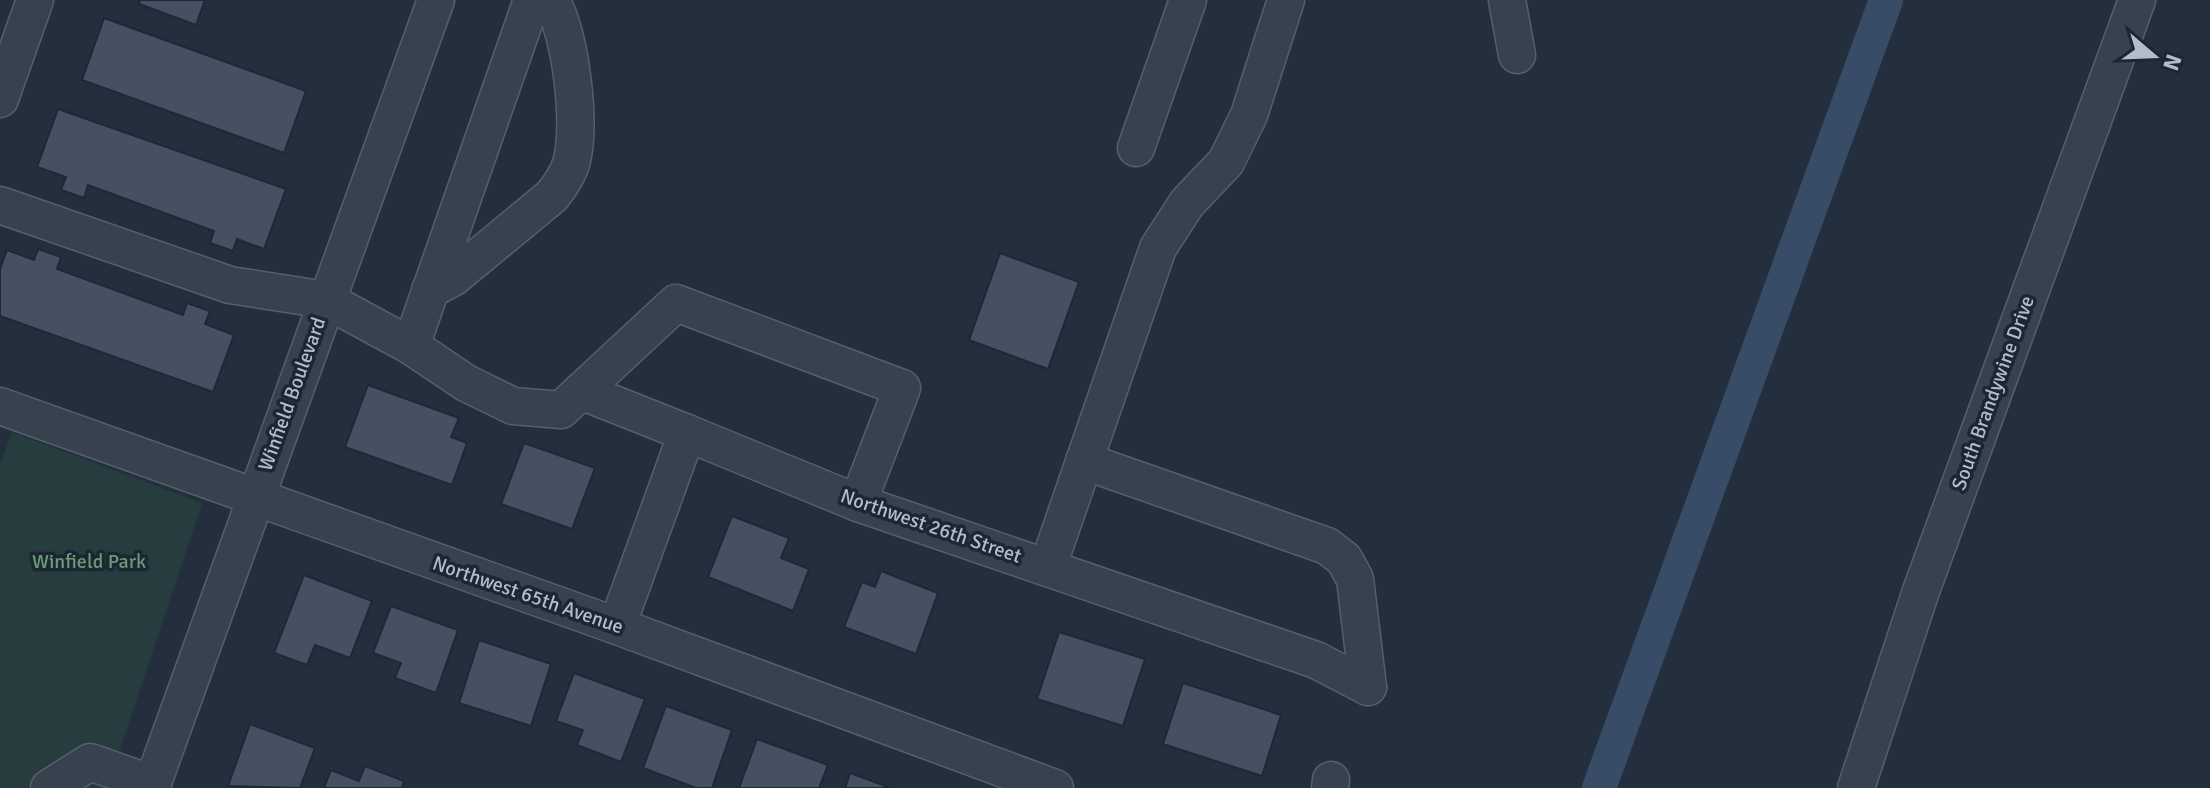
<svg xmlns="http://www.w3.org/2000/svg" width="2210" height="788" viewBox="0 0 2210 788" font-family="Signika,sans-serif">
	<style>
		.green { fill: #263c3f }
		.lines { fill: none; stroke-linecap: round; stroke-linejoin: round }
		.canal { stroke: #394c67; stroke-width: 34 }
		.building { fill: #455162; stroke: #1f2835; stroke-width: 2 }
		.minor-casing { stroke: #565f6c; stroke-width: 39 }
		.minor { stroke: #38414e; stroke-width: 36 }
		.labels { text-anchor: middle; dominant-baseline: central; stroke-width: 7; stroke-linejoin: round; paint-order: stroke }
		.street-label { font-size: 20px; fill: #b4bcc9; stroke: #1d2633 }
		.park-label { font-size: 20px; fill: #6b9a76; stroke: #1d2633 }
	</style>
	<rect width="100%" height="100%" fill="#242f3e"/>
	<!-- green -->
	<path class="green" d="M12 432 202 503 107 788H0V464Z"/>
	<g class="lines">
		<!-- canal -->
		<path class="canal" d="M1599 788 1886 0"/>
	</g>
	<!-- building -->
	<g class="building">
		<path d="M140 0H205L196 25 139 4Z"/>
		<path d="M104 18 306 91 284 153 82 80Z"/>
		<path d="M58 109 286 189 264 249 237 239 233 251 210 243 214 231 88 185 84 198 61 190 66 177 37 167Z"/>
		<path d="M38 249 61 257 57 269 183 315 187 303 210 311 205 324 234 335 213 392 0 316V269L7 250 34 260Z"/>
		<path d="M1000 253 1079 282 1048 369 969 340Z"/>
		<path d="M368 385 459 418 451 437 467 443 452 485 345 447Z"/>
		<path d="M524 443 595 468 572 529 501 504Z"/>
		<path d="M732 516 789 538 781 558 809 569 793 611 708 577Z"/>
		<path d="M881 571 938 593 916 654 844 627 862 582 875 587Z"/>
		<path d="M304 575 372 601 350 658 315 645 307 665 274 653Z"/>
		<path d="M391 606 458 630 436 693 395 678 401 663 373 653Z"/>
		<path d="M1059 632 1145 659 1123 726 1037 699Z"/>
		<path d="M479 640 551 664 531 726 459 703Z"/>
		<path d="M574 673 645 699 621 762 577 745 583 730 556 721Z"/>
		<path d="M1183 683 1281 715 1262 776 1163 744Z"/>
		<path d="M666 706 732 730 712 788H696L643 768Z"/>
		<path d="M250 724 315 748 300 788 228 786Z"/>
		<path d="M757 739 828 765 819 788H739Z"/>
		<path d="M365 766 404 781 402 788H324L331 770 359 781Z"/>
		<path d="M850 773 891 788H845Z"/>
	</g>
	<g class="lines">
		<defs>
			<g id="minor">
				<path d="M1507 0 1517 55"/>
				<path d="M0 99 35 0"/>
				<path d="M1136 148 1188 0"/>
				<path d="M0 205 230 285 326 300 411 346 532 0"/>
				<path d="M430 290 454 277 552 196C560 186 567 176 571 164 582 125 571 35 551 0"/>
				<path d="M411 346 466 383 513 406 561 410 676 303 902 388 858 503"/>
				<path d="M581 391 687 433"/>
				<path d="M0 406 617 626 1055 788"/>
				<path d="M1084 461 1327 546 1344 559 1355 579 1368 687"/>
				<path d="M1048 566 1158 248 1187 203 1226 162 1249 115 1286 0"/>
				<path d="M617 626 687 433 858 503 1316 660 1368 687"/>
				<path d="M49 788 90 762 153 784"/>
				<path d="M151 788 436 0"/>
				<path d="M1330 788 1331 780"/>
				<path d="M1856 788 1921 591 2137 0"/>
			</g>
		</defs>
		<!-- minor casing -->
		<use href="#minor" class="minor-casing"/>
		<!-- minor -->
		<use href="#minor" class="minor"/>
	</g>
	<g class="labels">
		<!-- street labels -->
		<g class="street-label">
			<text transform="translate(1993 393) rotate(-70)">South Brandywine Drive</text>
			<text transform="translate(292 394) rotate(-70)">Winfield Boulevard</text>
			<text transform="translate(931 526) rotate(19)">Northwest 26th Street</text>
			<text transform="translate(528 595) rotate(19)">Northwest 65th Avenue</text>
		</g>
		<!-- park labels -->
		<g class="park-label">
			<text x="89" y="561">Winfield Park</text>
		</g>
	</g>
	<!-- north arrow -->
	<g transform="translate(2154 56) rotate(109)" stroke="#1d2633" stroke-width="6" paint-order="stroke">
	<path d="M0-6L14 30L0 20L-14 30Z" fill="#b4bcc9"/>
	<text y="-12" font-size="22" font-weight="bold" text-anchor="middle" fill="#b4bcc9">N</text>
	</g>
</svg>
